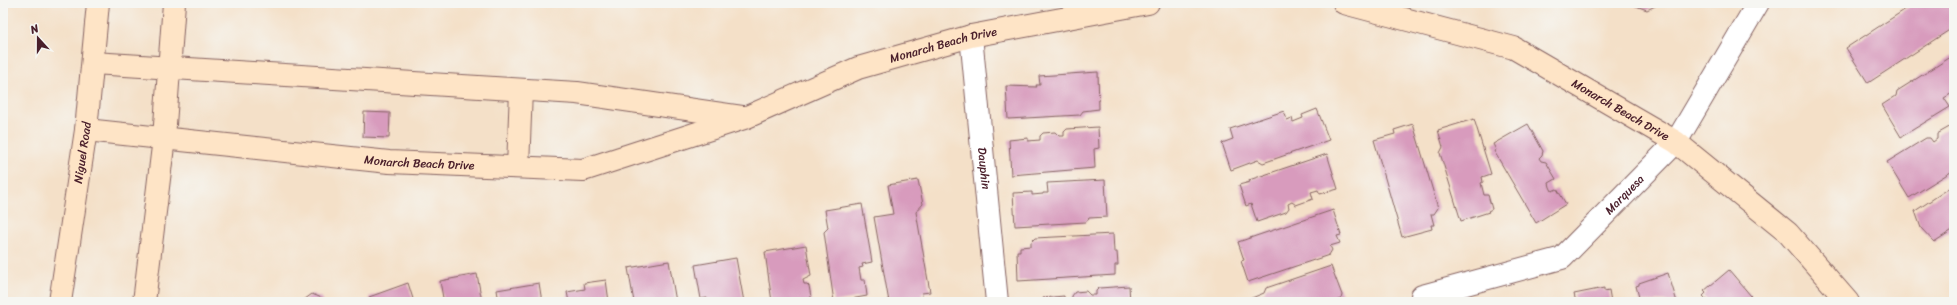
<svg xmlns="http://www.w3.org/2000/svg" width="1957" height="305" viewBox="0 0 1957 305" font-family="Sriracha,sans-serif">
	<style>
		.building { fill: #d89bbd }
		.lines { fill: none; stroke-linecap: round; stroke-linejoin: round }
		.street-casing { stroke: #866362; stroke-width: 24 }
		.secondary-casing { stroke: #866362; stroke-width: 24 }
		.street { stroke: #fff; stroke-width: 22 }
		.secondary { stroke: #fee4c6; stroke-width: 22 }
		.labels { text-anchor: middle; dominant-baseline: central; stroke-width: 3; stroke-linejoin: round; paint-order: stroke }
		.street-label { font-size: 12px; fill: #4a1f2b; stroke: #f6f6f2 }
	</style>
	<rect width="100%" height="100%" fill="#f6f6f2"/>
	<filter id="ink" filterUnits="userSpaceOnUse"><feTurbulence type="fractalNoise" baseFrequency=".025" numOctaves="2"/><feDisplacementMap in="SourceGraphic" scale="8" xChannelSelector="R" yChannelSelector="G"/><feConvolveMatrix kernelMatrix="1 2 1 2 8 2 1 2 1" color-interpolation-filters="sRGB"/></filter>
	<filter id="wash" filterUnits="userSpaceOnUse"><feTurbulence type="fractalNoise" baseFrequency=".012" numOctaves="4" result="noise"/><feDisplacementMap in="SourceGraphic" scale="16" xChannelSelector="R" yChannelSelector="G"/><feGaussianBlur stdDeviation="0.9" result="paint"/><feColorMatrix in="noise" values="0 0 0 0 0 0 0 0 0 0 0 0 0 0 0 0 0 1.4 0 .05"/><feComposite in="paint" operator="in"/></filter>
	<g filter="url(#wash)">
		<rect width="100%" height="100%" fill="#f4e0c8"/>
		<g id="blocks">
			<!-- building -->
			<g class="building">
				<path d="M1628 3H1666L1665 6 1659 4 1647 10Z"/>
				<path d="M1915 3H1954V27L1868 83 1846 48Z"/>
				<path d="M1954 55V92L1944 98 1950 107 1901 137 1882 105 1896 96 1897 91Z"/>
				<path d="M1098 72 1099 109 1083 111 1080 115 1008 119 1006 86 1037 87 1036 85H1040L1039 76Z"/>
				<path d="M1317 109 1329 140 1263 163 1258 160 1231 170 1222 143 1233 139 1230 129 1284 111 1287 120 1292 118 1293 122 1303 118 1302 115Z"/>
				<path d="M364 112 390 113 389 138 363 137Z"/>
				<path d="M1474 119 1491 174 1482 177 1483 182 1481 183 1484 195H1488L1492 209 1488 211 1489 212 1461 221 1440 153 1443 147 1438 130Z"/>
				<path d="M1413 124 1438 208 1434 214H1431L1434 225H1431L1432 229 1402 237 1374 140 1395 134 1394 130Z"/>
				<path d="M1528 124 1543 151 1542 155 1539 158 1541 161 1546 162 1556 179 1549 183 1550 187 1552 191 1557 189 1566 204 1536 223 1494 151 1496 150 1493 144Z"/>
				<path d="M1953 125 1954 170 1909 198 1887 162 1926 138H1930L1933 142 1937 139V134Z"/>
				<path d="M1098 127 1099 148 1094 149 1095 168 1011 175 1009 140 1028 138V141L1040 140V136L1043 133 1055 132 1059 136H1064V132L1067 129Z"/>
				<path d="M1327 154 1338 189 1320 194 1318 190 1311 192 1313 199 1296 205 1292 202 1288 204 1289 208 1286 212 1257 222 1251 204 1246 206 1239 185 1250 182 1249 180Z"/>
				<path d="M918 180 923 204 916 212 930 292 922 293 923 302H889L874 217 893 214 888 185Z"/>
				<path d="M1105 180 1107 217 1089 218 1086 222 1015 226 1013 193 1032 192V195L1043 194V193H1048L1047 183Z"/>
				<path d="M1954 185V229L1934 242 1921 228 1915 211Z"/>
				<path d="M862 204 872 262 862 264 863 267 859 268 861 280H865L867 296 834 302 824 232 828 228 825 210Z"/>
				<path d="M1333 210 1341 235 1337 236 1340 243 1330 246 1332 250 1329 255 1248 282 1241 261 1244 260 1238 242Z"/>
				<path d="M1113 234 1114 252H1117L1118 265H1115V275L1018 281 1017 251H1020V247L1031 246V242L1035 238Z"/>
				<path d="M806 245 811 276 803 280 804 284H807L809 286 812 302H772L765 252Z"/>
				<path d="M736 258 744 302H708L707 298 701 299 695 265Z"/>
				<path d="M669 261 676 302H634L628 268Z"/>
				<path d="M1331 266 1342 295 1341 299 1332 302H1242L1264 293 1266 288Z"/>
				<path d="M1729 270 1751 296 1749 298 1753 302H1709L1703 296 1706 293 1704 291Z"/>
				<path d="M1668 273 1677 302 1640 301 1636 286 1639 285V283Z"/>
				<path d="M477 274 482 302H440L443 298 440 281Z"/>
				<path d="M606 280 609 302H569L567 292 585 289 584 283Z"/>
				<path d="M408 283 414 302H370L369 297Z"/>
				<path d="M539 283 542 302H499L497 290Z"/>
				<path d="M1129 286 1130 302H1043V298L1064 296V300H1072V296L1075 292 1086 291 1090 295H1096V291L1099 288Z"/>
				<path d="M1604 288V291L1609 290 1611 302H1576L1574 294Z"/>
				<path d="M312 294 322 298 324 302H301Z"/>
			</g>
		</g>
	</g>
	<g filter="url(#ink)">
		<use href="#blocks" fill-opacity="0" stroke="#866362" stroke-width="1"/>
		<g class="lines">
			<defs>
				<g id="street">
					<path id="s1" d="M971 36 997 302"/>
					<path id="s2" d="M1422 296 1562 258 1676 142 1758 3"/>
				</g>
				<g id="secondary">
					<path id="s3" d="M1344 3 1514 48 1676 142 1788 233 1848 302"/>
					<path d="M93 63 577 93 742 117"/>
					<path id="s4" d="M86 130 389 162 583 170 747 117 858 68 971 36 1148 3"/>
					<path d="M518 167 521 90"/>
					<path id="s5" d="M60 302 86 130 98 3"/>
					<path d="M144 302 164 138 174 3"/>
				</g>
			</defs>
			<!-- street casing -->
			<use href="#street" class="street-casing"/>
			<!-- secondary casing -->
			<use href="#secondary" class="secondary-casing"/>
			<!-- street -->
			<use href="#street" class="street"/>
			<!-- secondary -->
			<use href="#secondary" class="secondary"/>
		</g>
	</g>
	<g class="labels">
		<!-- street labels -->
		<g class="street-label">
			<text stroke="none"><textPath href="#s4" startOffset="881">Monarch Beach Drive</textPath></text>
			<text stroke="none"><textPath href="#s3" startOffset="299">Monarch Beach Drive</textPath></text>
			<text stroke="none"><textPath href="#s5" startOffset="151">Niguel Road</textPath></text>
			<text stroke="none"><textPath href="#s4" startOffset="335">Monarch Beach Drive</textPath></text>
			<text stroke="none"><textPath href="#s1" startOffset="133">Dauphin</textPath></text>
			<text stroke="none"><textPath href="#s2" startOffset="234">Marquesa</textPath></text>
		</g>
	</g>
	<!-- margin -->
	<rect width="1957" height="305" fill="none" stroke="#f6f6f2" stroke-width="16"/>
	<!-- north arrow -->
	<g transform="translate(38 38) rotate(339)" stroke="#f6f6f2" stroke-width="3" paint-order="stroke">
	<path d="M0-3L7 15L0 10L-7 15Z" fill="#4a1f2b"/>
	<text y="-6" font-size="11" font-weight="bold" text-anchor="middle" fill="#4a1f2b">N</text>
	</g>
</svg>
